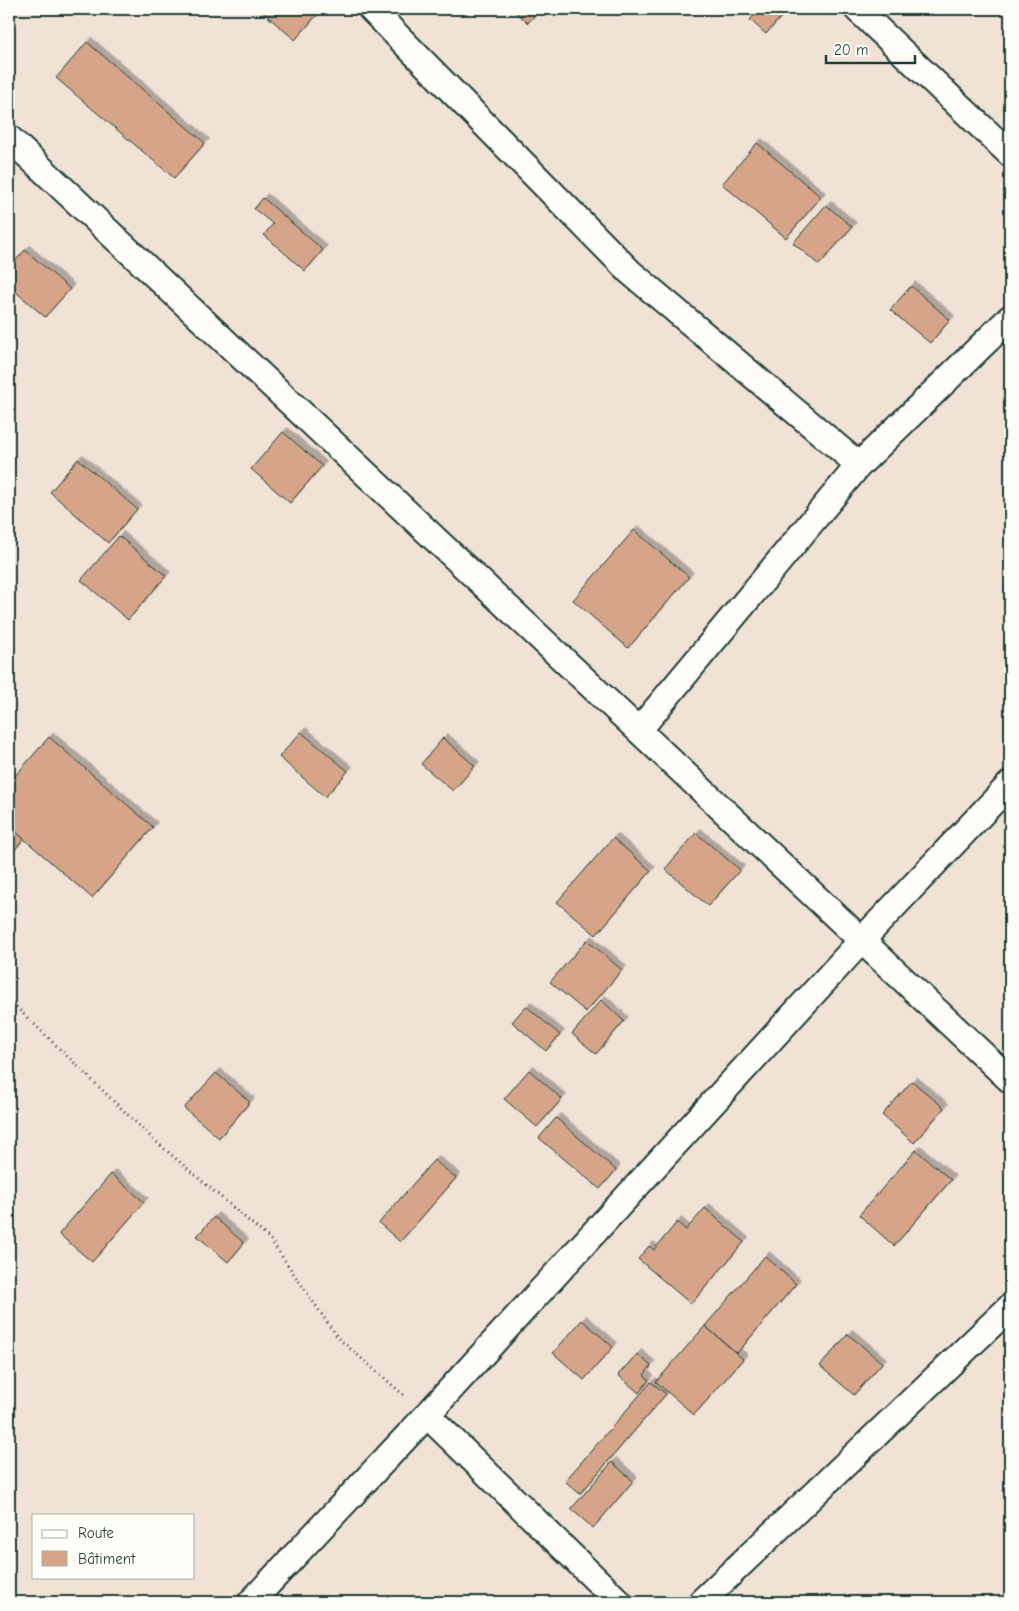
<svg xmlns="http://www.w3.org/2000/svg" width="1019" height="1611" viewBox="0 0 1019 1611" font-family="'Comic Neue',sans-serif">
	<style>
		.building { fill: #d6a589; stroke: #1f3d34; filter: url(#shadow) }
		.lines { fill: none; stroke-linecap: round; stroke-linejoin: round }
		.street-casing { stroke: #1f3d34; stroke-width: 29 }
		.path { stroke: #1f3d34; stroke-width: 3; stroke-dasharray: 1 4; stroke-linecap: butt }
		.street { stroke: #fdfcf7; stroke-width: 25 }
	</style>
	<defs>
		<filter id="shadow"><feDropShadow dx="4.5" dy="-4.5" stdDeviation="0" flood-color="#0004"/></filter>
	</defs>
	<rect width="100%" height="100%" fill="#f1e2d6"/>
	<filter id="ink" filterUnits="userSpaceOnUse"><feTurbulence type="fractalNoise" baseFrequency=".02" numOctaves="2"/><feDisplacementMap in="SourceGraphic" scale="10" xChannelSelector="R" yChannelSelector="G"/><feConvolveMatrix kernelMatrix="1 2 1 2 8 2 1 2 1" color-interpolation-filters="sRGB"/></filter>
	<g filter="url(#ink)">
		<!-- building -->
		<g class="building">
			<path d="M259 9H322L295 40Z"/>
			<path d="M512 9H540L528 23Z"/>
			<path d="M760 9H788L766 34 750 20Z"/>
			<path d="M87 42 205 143 174 178 56 78Z"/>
			<path d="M757 143 821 197 786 238 722 184Z"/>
			<path d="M263 198 323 250 305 271 264 235 273 224 254 209Z"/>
			<path d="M826 205 852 227 819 265 793 243Z"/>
			<path d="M25 250 70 289 45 317 9 286V268Z"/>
			<path d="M911 286 950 320 930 343 890 310Z"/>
			<path d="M283 432 322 466 290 503 251 469Z"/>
			<path d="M78 459 137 509 108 543 50 492Z"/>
			<path d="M634 530 689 577 628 648 573 600Z"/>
			<path d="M119 536 166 576 128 620 81 580Z"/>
			<path d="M301 732 348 771 325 797 279 757Z"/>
			<path d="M49 737 153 827 92 898 9 826V783Z"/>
			<path d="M443 738 475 766 453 791 421 764Z"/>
			<path d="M9 826 24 839 9 856Z"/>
			<path d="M696 833 740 870 708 906 665 869Z"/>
			<path d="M613 838 651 871 596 935 557 902Z"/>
			<path d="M587 940 622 970 586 1012 550 982Z"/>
			<path d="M601 1000 624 1021 596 1054 572 1034Z"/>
			<path d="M526 1006 560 1035 546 1051 512 1022Z"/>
			<path d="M529 1070 562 1099 537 1127 504 1099Z"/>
			<path d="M216 1073 250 1102 219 1138 184 1108Z"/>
			<path d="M912 1081 944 1108 914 1143 882 1115Z"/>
			<path d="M556 1118 616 1170 600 1189 539 1138Z"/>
			<path d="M916 1150 951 1180 894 1246 859 1215Z"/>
			<path d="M434 1160 456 1178 400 1242 379 1223Z"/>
			<path d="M111 1174 144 1202 92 1262 59 1234Z"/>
			<path d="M705 1208 744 1242 691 1304 638 1259 649 1246 654 1250 677 1222 686 1230Z"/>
			<path d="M214 1217 244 1243 228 1262 197 1236Z"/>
			<path d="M765 1256 796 1284 737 1353 705 1326Z"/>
			<path d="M582 1320 613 1347 584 1380 553 1353Z"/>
			<path d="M705 1326 743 1359 694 1415 656 1382Z"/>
			<path d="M848 1334 882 1363 854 1395 820 1366Z"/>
			<path d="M637 1354 651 1366 644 1375 649 1380 639 1393 618 1375Z"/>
			<path d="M651 1382 666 1394 580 1494 565 1481Z"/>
			<path d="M612 1462 633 1481 593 1528 571 1509Z"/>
		</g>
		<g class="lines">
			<defs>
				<g id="street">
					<path d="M371 9 630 272 859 465"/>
					<path d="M857 9 1010 154"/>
					<path d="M9 138 1010 1080"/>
					<path d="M639 730 859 465 1010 318"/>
					<path d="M427 1415 619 1602"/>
					<path d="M251 1602 427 1415 862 940 1010 784"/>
					<path d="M701 1602 1010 1307"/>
				</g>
			</defs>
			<!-- street casing -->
			<use href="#street" class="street-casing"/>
			<!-- path -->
			<path class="path" d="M9 1000 154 1140 270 1239 338 1338 406 1397"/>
			<!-- street -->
			<use href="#street" class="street"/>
		</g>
	</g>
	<!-- margin -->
	<rect width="1019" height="1611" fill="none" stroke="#fdfcf7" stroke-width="30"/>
	<rect x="15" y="15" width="989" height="1581" fill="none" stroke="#1f3d34" stroke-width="2" filter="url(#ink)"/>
	<!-- legend -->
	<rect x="32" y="1514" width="162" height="65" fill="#fdfcf7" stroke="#a4b0a9"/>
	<rect x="42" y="1530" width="25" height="8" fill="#fdfcf7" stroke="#a4b0a9"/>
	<text x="78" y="1538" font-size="15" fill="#1f3d34">Route</text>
	<rect x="42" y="1551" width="25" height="15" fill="#d6a589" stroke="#a4b0a9"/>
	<text x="78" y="1564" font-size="15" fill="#1f3d34">Bâtiment</text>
	<!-- scale -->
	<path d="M826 55v8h89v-8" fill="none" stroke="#1f3d34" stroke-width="2.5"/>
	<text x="834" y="55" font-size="15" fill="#1f3d34" stroke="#fdfcf7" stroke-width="4" paint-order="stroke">20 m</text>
</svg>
